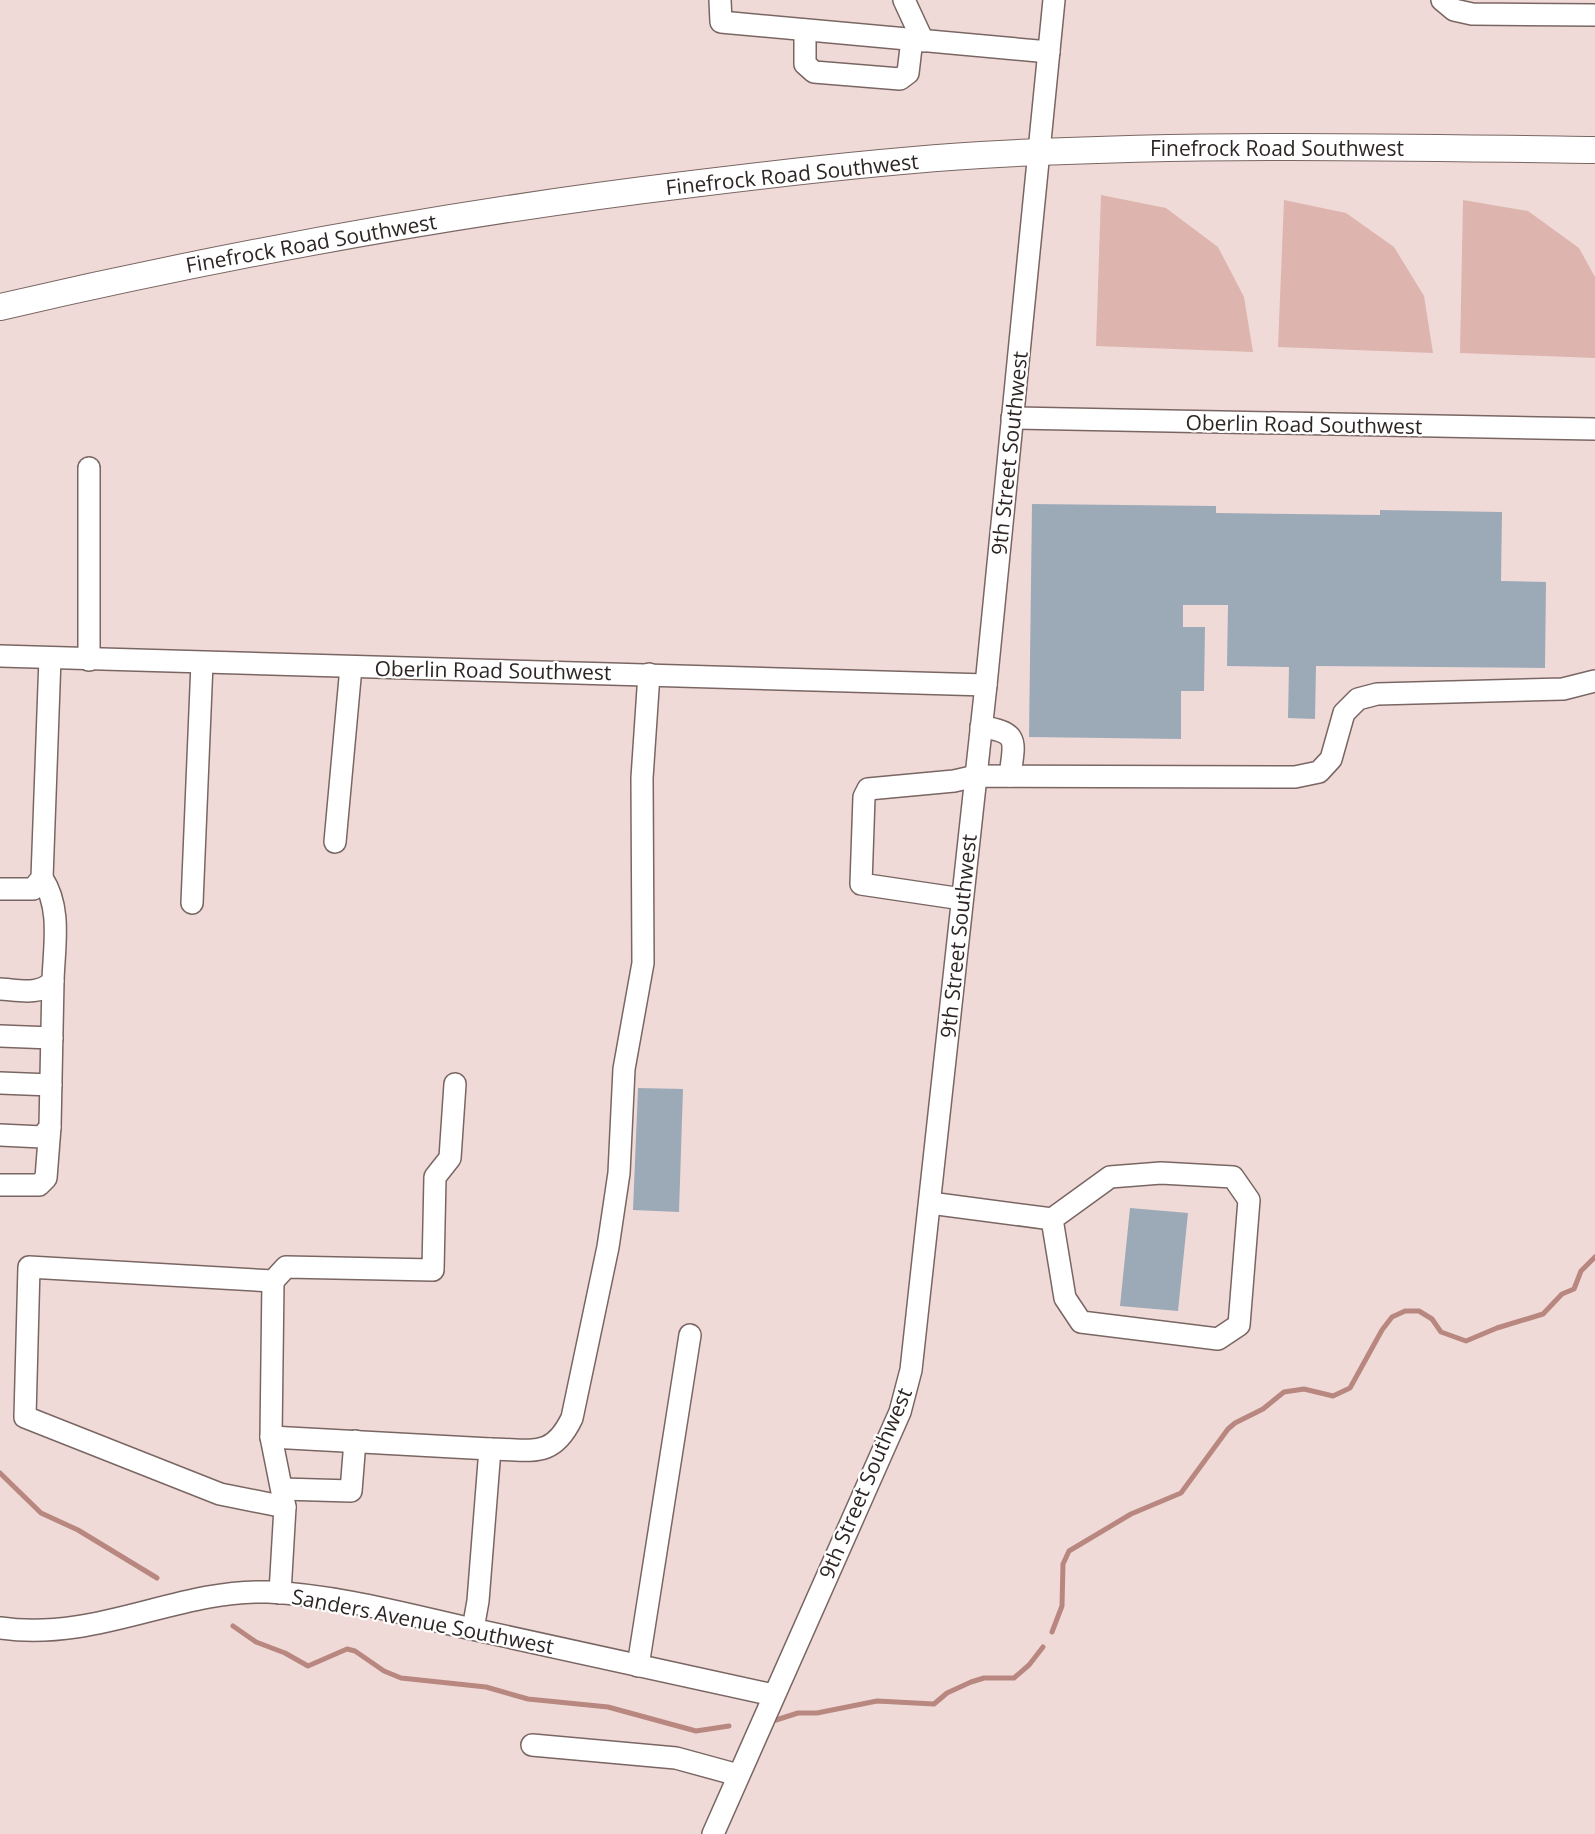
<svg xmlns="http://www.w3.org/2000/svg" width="1595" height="1834" viewBox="0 0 1595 1834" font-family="'Open Sans',sans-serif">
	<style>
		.green { fill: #ddb4ae }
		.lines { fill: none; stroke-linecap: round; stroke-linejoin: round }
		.stream { stroke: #b88780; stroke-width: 5 }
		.building { fill: #9caab7 }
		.minor-casing { stroke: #796663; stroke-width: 24 }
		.major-casing { stroke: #796663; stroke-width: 28 }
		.minor { stroke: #fff; stroke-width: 21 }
		.major { stroke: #fff; stroke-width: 26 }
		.labels { text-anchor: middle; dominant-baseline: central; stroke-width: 4.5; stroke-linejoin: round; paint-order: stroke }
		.street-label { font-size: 21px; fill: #2e2625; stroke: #fff }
	</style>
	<rect width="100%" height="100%" fill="#f0dad7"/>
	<!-- green -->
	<g class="green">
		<path d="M1101 195 1166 208 1218 247 1244 297 1253 352 1096 346Z"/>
		<path d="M1284 200 1346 213 1394 247 1424 296 1433 353 1278 347Z"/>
		<path d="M1463 200 1528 211 1579 248 1595 277V358L1460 353Z"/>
	</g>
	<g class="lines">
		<!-- stream -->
		<g class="stream">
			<path d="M0 1473 41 1513 78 1530 157 1578"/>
			<path d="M233 1626 256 1642 285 1653 308 1666 347 1649 355 1651 384 1671 401 1678 486 1687 528 1699 608 1707 696 1731 729 1726"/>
			<path d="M1052 1632 1062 1606 1063 1564 1069 1551 1131 1514 1181 1493 1228 1429 1235 1423 1263 1409 1284 1392 1304 1389 1333 1396 1350 1388 1382 1330 1392 1317 1405 1311H1419L1432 1319 1441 1332 1466 1341 1497 1328 1543 1314 1562 1294 1574 1289 1581 1271 1595 1257"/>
			<path d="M776 1720 798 1713H817L877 1701 934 1704 947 1693 971 1682 984 1678H1014L1029 1665 1043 1647"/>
		</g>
	</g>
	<!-- building -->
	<g class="building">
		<path d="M1032 504 1216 506V513L1380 515V510L1502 512 1501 581 1546 582 1545 668 1316 666 1315 719 1288 718 1289 667 1227 666 1228 605H1183V627H1205L1204 691H1181V739L1029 737Z"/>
		<path d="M638 1088 683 1089 679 1212 633 1210Z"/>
		<path d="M1130 1208 1188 1213 1178 1311 1120 1306Z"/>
	</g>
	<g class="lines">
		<defs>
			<g id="minor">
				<path d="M720 0 721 22 1049 52"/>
				<path d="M904 0 923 41"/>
				<path d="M1442 0 1454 10 1472 14 1595 15"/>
				<path d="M805 30V64L814 72 900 79 908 73 912 39"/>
				<path d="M1012 418 1595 429"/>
				<path d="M89 468V660"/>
				<path d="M0 656 986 685"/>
				<path d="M981 727C1021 732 1014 742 1010 776"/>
				<path d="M335 842 351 667"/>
				<path d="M0 889H33L42 878 50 658"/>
				<path d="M962 899 861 884 864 797 868 789 954 781 976 776 1295 777 1319 772 1331 759 1344 713 1358 699 1377 694 1563 689 1595 681"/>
				<path d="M192 903 202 663"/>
				<path d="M0 989C18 990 40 996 53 981 54 946 62 908 42 878"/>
				<path d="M0 1036 52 1038"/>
				<path d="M0 1083 51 1085"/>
				<path d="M0 1135 42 1137 50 1127 53 981"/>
				<path d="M0 1185H39L46 1178 50 1127"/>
				<path d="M930 1203 1052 1219 1110 1177 1161 1173 1233 1177 1249 1200 1239 1325 1218 1339 1081 1322 1065 1298 1052 1219"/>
				<path d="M271 1437 273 1281"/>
				<path d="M490 1449C531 1449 552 1460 572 1418L608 1247 619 1173 624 1069 643 963 642 778 649 674"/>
				<path d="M282 1489 351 1491 355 1441"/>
				<path d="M285 1507 220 1494 25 1417 29 1267 273 1281 286 1267 433 1270 435 1177 450 1158 455 1084"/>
				<path d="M280 1593 285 1507 271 1437 490 1449 478 1601 473 1629"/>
				<path d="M0 1628C97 1642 177 1589 268 1592 336 1595 405 1614 472 1629 573 1651 673 1673 773 1695"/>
				<path d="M638 1666 690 1335"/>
				<path d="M532 1745 676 1758 738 1775"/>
				<path d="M713 1834 900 1412 911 1370 986 685 1054 0"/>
			</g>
			<path id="major" d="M0 307C229 254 458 212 692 184 788 172 884 161 981 155 1185 143 1390 147 1595 150"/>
		</defs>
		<!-- minor casing -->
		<use href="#minor" class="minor-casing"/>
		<!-- major casing -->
		<use href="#major" class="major-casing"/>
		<!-- minor -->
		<use href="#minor" class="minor"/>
		<!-- major -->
		<use href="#major" class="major"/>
	</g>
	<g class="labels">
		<!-- street labels -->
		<g class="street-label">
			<text x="1277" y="148">Finefrock Road Southwest</text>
			<text transform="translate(792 174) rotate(-6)">Finefrock Road Southwest</text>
			<text transform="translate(311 243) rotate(-10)">Finefrock Road Southwest</text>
			<text transform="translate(1304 424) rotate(1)">Oberlin Road Southwest</text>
			<text transform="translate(1009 453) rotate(-84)">9th Street Southwest</text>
			<text transform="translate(493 670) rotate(1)">Oberlin Road Southwest</text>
			<text transform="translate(958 936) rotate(-84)">9th Street Southwest</text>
			<text transform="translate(865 1483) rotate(-67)">9th Street Southwest</text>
			<text transform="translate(423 1621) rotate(11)">Sanders Avenue Southwest</text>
		</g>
	</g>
</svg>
